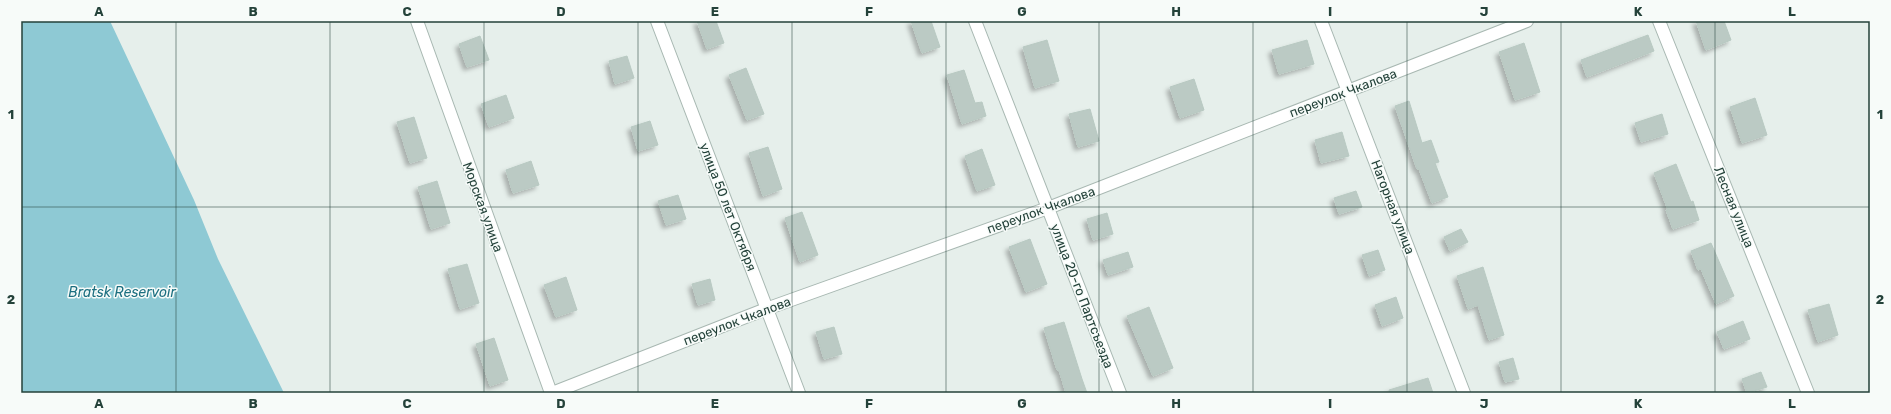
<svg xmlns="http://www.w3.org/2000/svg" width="1891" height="414" viewBox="0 0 1891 414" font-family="Rubik,sans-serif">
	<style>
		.water { fill: #8ec9d4 }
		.building { fill: #bbcac4; stroke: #b8c9c2; filter: url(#shadow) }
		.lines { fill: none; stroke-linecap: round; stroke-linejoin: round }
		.minor-casing { stroke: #a8b8b2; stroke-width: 14 }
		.minor { stroke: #fff; stroke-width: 12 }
		.grid { fill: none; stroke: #24423a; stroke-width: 1; stroke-opacity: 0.55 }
		.labels { text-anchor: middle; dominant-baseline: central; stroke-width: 3; stroke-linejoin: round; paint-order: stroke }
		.street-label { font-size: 13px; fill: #24423a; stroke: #f7fbf9 }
		.water-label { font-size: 14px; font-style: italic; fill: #1c6f80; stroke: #f7fbf9 }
		.neatline { fill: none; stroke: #24423a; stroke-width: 1.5 }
		.grid-label { font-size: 13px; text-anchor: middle; font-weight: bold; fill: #24423a }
	</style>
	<defs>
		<filter id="shadow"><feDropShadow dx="-3.5" dy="3.5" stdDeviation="2" flood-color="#0004"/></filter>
	</defs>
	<rect width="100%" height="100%" fill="#e6efeb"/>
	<!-- water -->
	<path class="water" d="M21 21H110L194 200 218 259 284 393H21Z"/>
	<!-- building -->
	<g class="building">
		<path d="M697 21H716L724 43 707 49Z"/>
		<path d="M911 21H931L940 47 922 53Z"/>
		<path d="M1696 21H1724L1731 40 1706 50Z"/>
		<path d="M1648 35 1654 51 1587 77 1581 60Z"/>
		<path d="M480 36 489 60 467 67 459 44Z"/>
		<path d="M1047 40 1059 81 1035 88 1023 47Z"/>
		<path d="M1307 40 1314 64 1279 74 1272 50Z"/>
		<path d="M1524 43 1540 92 1515 100 1499 52Z"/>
		<path d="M627 56 634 78 615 84 609 61Z"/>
		<path d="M746 68 764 114 747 120 729 75Z"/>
		<path d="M964 70 975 103 982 102 986 116 962 124 947 75Z"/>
		<path d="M1194 79 1204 110 1180 118 1170 87Z"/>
		<path d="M506 95 514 118 489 127 481 104Z"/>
		<path d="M1755 98 1767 135 1742 143 1730 107Z"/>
		<path d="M1409 101 1422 143 1431 140 1439 162 1435 163 1448 197 1432 203 1419 169H1417L1395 106Z"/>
		<path d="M1090 109 1099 141 1078 147 1069 114Z"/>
		<path d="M1662 114 1668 134 1641 142 1635 123Z"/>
		<path d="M414 117 427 158 410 163 397 122Z"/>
		<path d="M650 121 658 145 638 151 631 127Z"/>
		<path d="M1342 132 1349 156 1321 163 1315 140Z"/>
		<path d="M768 147 782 189 763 196 749 153Z"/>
		<path d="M982 149 995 185 977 191 965 156Z"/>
		<path d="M531 161 539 185 513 193 506 170Z"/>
		<path d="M1676 164 1691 202 1693 201 1699 220 1673 229 1666 210H1668L1654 173Z"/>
		<path d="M437 181 450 223 431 229 418 187Z"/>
		<path d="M1356 191 1362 207 1339 214 1334 198Z"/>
		<path d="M678 195 686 219 666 225 658 201Z"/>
		<path d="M802 212 818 255 800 262 785 218Z"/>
		<path d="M1107 213 1113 234 1093 240 1087 219Z"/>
		<path d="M1461 229 1468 242 1450 251 1444 237Z"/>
		<path d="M1030 239 1047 284 1026 292 1009 247Z"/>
		<path d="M1711 243 1734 296 1716 304 1701 269 1698 270 1691 251Z"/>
		<path d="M1378 250 1385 270 1369 276 1362 255Z"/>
		<path d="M1128 252 1133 267 1108 275 1103 260Z"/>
		<path d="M467 264 479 303 460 309 448 269Z"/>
		<path d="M1483 267 1504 335 1489 340 1478 305 1468 309 1457 276Z"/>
		<path d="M566 277 577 310 556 317 544 285Z"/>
		<path d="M710 279 715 300 698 305 692 284Z"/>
		<path d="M1396 297 1403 318 1382 326 1375 305Z"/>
		<path d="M1829 304 1838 335 1818 342 1808 310Z"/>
		<path d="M1149 307 1173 368 1153 376 1127 316Z"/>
		<path d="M1743 321 1750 339 1724 349 1717 332Z"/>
		<path d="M1064 322 1082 379 1087 393H1066L1059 370H1057L1044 328Z"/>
		<path d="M834 327 842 354 824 359 816 332Z"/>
		<path d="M494 338 508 380 490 386 476 344Z"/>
		<path d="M1513 358 1519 379 1505 382 1499 362Z"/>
		<path d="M1761 372 1767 387 1747 393 1742 379Z"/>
		<path d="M1428 378 1433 393H1389V390Z"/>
	</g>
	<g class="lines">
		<defs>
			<g id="minor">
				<path d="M417 21 551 393"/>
				<path d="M657 21 799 393"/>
				<path d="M975 21 1120 393"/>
				<path d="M1321 21 1464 393"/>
				<path d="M1659 21 1808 393"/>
				<path d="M552 393 766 309 1048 208 1527 21"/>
			</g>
		</defs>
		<!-- minor casing -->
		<use href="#minor" class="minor-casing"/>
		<!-- minor -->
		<use href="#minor" class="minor"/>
	</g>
	<!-- grid -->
	<path class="grid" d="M176 21V393M330 21V393M484 21V393M638 21V393M792 21V393M946 21V393M1099 21V393M1253 21V393M1407 21V393M1561 21V393M1715 21V393M21 207H1870"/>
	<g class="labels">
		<!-- street labels -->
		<g class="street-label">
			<text transform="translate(1343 93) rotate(-21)">переулок Чкалова</text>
			<text transform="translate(483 207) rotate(70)">Морская улица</text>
			<text transform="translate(728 207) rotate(69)">улица 50 лет Октября</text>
			<text transform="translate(1393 207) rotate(69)">Нагорная улица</text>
			<text transform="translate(1734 207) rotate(68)">Лесная улица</text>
			<text transform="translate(1041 210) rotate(-20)">переулок Чкалова</text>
			<text transform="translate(1082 296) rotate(69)">улица 20-го Партсъезда</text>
			<text transform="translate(737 321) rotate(-21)">переулок Чкалова</text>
		</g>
		<!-- water labels -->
		<g class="water-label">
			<text x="122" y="292">Bratsk Reservoir</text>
		</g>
	</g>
	<!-- border -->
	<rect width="1891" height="414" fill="none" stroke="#f7fbf9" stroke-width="44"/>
	<rect x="22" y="22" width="1847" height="370" class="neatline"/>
	<g class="grid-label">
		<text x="99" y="16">A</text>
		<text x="253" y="16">B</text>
		<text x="407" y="16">C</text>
		<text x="561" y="16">D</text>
		<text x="715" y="16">E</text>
		<text x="869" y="16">F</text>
		<text x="1022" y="16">G</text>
		<text x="1176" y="16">H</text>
		<text x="1330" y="16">I</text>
		<text x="1484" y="16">J</text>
		<text x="1638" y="16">K</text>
		<text x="1792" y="16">L</text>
		<text x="11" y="119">1</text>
		<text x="1880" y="119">1</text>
		<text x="11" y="304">2</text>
		<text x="1880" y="304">2</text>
		<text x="99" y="408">A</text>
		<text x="253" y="408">B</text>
		<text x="407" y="408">C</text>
		<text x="561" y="408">D</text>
		<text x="715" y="408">E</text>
		<text x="869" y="408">F</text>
		<text x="1022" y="408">G</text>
		<text x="1176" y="408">H</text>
		<text x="1330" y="408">I</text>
		<text x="1484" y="408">J</text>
		<text x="1638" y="408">K</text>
		<text x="1792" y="408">L</text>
	</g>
</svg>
